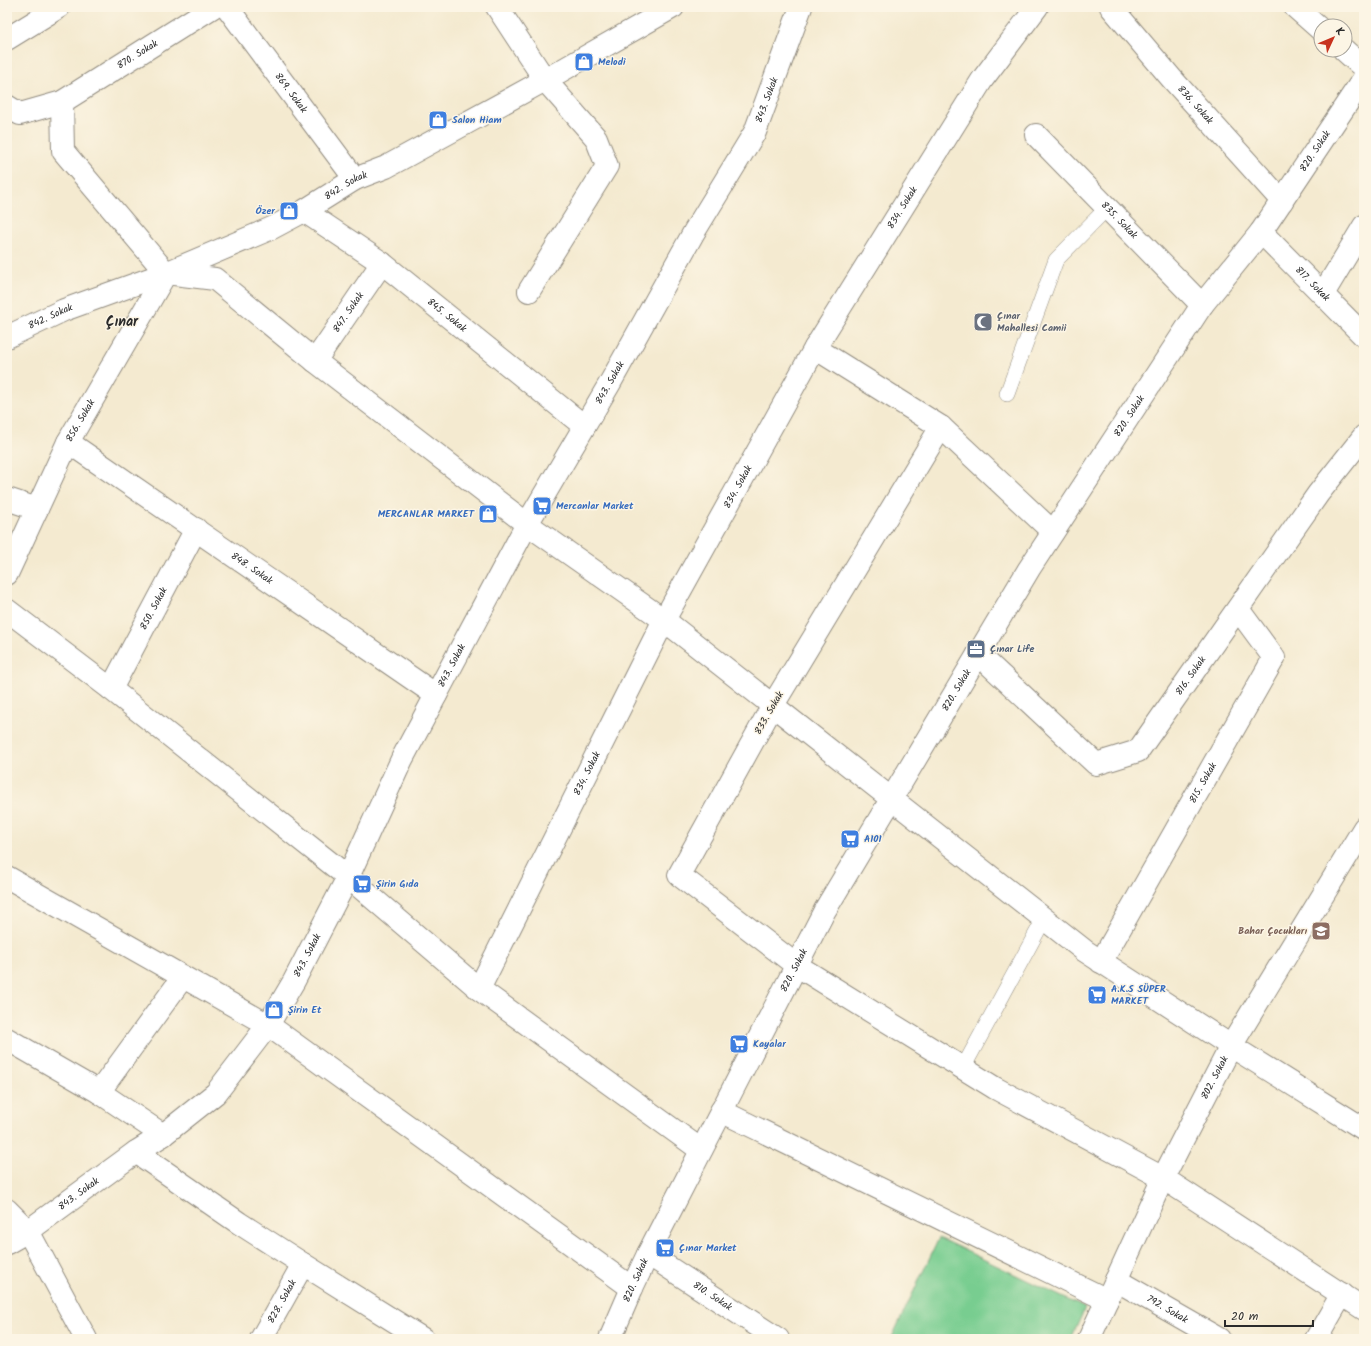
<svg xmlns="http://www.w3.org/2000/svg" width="1371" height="1346" viewBox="0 0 1371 1346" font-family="Kalam,sans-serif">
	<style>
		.green { fill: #78cd90; stroke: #527c5e }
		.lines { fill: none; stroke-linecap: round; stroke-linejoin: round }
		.service-casing { stroke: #908a7e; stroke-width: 16 }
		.minor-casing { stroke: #908a7e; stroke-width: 24 }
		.service { stroke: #fff; stroke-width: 15 }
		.minor { stroke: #fff; stroke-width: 22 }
		.labels { text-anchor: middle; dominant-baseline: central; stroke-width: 3; stroke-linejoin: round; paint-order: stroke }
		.street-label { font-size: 10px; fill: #2b2b2b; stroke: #fcf5e5 }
		.shop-label { font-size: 10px; font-weight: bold; fill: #366cbe; stroke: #fcf5e5; text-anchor: start }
		.worship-label { font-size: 10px; font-weight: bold; fill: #5b616d; stroke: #fcf5e5; text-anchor: start }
		.service-label { font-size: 10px; font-weight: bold; fill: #4e5e75; stroke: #fcf5e5; text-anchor: start }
		.education-label { font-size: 10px; font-weight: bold; fill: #785e54; stroke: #fcf5e5; text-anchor: end }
		.district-label { font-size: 14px; font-weight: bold; fill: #2b2b2b; stroke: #fcf5e5 }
	</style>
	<rect width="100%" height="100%" fill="#fcf5e5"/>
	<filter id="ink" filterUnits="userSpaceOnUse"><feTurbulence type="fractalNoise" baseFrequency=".025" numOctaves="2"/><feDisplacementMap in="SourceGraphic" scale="8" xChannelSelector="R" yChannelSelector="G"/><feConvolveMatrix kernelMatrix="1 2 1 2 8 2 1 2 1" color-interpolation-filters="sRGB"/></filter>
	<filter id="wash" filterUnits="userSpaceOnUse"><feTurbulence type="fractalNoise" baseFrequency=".012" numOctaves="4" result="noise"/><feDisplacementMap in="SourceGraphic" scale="16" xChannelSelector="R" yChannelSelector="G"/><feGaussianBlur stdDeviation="0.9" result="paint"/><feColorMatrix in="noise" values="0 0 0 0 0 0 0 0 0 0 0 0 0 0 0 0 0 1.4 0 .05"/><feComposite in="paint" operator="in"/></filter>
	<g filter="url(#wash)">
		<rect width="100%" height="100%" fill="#f4ead0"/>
		<!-- green -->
		<path class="green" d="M939 1238 1085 1308 1071 1339H891Z"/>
	</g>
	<g filter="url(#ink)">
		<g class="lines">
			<defs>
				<g id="service">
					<path d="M1007 394 1056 260 1107 208"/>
					<path d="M963 1068 1044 919"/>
				</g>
				<g id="minor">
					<path id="s1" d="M227 7 355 179"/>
					<path d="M497 7 545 80 596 138 607 166 529 291"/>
					<path id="s2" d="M1111 7 1172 79 1282 201"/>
					<path d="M1295 7 1321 30"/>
					<path d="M7 39 59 7"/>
					<path d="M1344 50 1364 68"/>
					<path d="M62 102 63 151 166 273 215 279 315 361 527 524 664 620 1085 951 1231 1046 1364 1129"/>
					<path id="s3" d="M7 106 20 114 62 102 213 7"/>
					<path id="s4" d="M1036 135 1202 305"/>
					<path id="s5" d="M304 211 382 263 584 426"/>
					<path id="s6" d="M1261 232 1364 336"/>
					<path d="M1323 294 1364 226"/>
					<path id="s7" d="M7 337 64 310 166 273 272 228 304 211 355 179 386 167 545 80 673 7"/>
					<path d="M815 348 941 427 1053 532"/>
					<path id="s8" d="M315 361 382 263"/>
					<path d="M941 427 773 705 679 875 796 965 995 1088 1163 1178 1364 1309"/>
					<path id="s9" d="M68 442 436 695"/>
					<path d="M7 499 37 509"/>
					<path id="s10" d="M7 574 68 442 166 273"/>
					<path d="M7 610 111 689 348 877 479 989 701 1150"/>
					<path id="s11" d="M978 654 1096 764 1138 751 1318 494 1364 436"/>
					<path id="s12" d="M111 689 196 529"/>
					<path d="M7 877 268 1025 632 1288"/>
					<path id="s13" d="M1101 962 1274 658 1238 609"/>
					<path id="s14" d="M479 989 664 620 815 348 982 80 1037 7"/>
					<path d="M7 1039 99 1092 163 1135"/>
					<path d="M99 1092 183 977"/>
					<path d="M721 1111 1107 1300"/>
					<path d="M136 1152 239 1223 303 1264 423 1339"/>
					<path d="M7 1210 28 1231 86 1339"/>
					<path id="s15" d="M7 1243 28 1231 136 1152 163 1135 216 1093 268 1025 294 981 348 877 402 759 527 524 610 383 694 232 755 132 801 7"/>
					<path id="s16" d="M648 1254 778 1339"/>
					<path id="s17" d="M1116 1280 1219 1339"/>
					<path id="s18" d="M261 1339 303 1264"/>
					<path id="s19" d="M610 1339 632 1288 648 1254 825 910 1029 569 1202 305 1261 232 1364 78"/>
					<path id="s20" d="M1089 1339 1163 1178 1231 1046 1364 828"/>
					<path d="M1316 1339 1342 1294"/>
				</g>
			</defs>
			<!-- service casing -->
			<use href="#service" class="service-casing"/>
			<!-- minor casing -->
			<use href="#minor" class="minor-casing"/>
			<!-- service -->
			<use href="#service" class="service"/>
			<!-- minor -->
			<use href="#minor" class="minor"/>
		</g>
	</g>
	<!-- icons -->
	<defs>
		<symbol id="shop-square" viewBox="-11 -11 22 22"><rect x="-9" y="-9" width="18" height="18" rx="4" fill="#3f7fe0" stroke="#fcf5e5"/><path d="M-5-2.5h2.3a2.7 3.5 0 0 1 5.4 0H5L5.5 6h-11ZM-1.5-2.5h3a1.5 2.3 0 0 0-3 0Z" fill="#fff"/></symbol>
		<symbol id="mosque-square" viewBox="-11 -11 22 22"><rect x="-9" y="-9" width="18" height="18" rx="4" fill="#6b7280" stroke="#fcf5e5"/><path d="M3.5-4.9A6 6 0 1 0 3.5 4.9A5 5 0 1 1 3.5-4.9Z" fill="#fff"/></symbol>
		<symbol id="supermarket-square" viewBox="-11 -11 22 22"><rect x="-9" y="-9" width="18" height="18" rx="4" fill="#3f7fe0" stroke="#fcf5e5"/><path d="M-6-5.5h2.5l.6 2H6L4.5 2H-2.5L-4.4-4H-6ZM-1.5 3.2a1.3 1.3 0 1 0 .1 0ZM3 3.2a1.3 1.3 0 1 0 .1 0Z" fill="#fff"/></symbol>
		<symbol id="office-square" viewBox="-11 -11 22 22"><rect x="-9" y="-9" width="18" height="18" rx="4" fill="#5c6f8a" stroke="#fcf5e5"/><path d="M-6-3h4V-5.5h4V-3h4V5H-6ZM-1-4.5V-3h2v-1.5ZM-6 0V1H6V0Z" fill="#fff"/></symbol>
		<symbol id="school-square" viewBox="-11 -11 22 22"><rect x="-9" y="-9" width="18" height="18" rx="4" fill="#8d6e63" stroke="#fcf5e5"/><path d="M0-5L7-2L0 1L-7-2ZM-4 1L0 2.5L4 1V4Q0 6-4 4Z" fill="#fff"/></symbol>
	</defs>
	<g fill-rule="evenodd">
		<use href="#shop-square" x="573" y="51" width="22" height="22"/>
		<use href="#shop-square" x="427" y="109" width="22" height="22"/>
		<use href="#shop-square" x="278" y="200" width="22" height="22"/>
		<use href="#mosque-square" x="972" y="311" width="22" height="22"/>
		<use href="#supermarket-square" x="531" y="495" width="22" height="22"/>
		<use href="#shop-square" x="477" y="503" width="22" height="22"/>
		<use href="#office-square" x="965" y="638" width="22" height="22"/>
		<use href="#supermarket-square" x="839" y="828" width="22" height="22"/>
		<use href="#supermarket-square" x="351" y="873" width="22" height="22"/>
		<use href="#school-square" x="1310" y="920" width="22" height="22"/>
		<use href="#supermarket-square" x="1086" y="984" width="22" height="22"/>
		<use href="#shop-square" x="263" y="999" width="22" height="22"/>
		<use href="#supermarket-square" x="728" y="1033" width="22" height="22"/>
		<use href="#supermarket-square" x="654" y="1237" width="22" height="22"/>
	</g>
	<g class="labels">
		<!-- street labels -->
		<g class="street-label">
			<text stroke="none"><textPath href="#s3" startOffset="148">870. Sokak</textPath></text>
			<text stroke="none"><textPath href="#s1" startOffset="107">869. Sokak</textPath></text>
			<text stroke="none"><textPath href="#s15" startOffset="1395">843. Sokak</textPath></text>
			<text stroke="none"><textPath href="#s2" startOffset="129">836. Sokak</textPath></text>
			<text stroke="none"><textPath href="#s19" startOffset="1384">820. Sokak</textPath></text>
			<text stroke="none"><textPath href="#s7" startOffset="372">842. Sokak</textPath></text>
			<text stroke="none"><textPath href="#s14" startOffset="889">834. Sokak</textPath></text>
			<text stroke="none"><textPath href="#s4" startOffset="119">835. Sokak</textPath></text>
			<text stroke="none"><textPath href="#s6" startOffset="73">817. Sokak</textPath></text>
			<text stroke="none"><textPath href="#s8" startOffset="59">847. Sokak</textPath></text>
			<text stroke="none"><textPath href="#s5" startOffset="177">845. Sokak</textPath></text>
			<text stroke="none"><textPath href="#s7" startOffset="48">842. Sokak</textPath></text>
			<text stroke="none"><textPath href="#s15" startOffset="1071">843. Sokak</textPath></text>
			<text stroke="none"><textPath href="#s19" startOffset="1060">820. Sokak</textPath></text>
			<text stroke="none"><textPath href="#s10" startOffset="170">856. Sokak</textPath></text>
			<text stroke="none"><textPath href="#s14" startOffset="565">834. Sokak</textPath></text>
			<text stroke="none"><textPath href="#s9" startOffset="223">848. Sokak</textPath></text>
			<text stroke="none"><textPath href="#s12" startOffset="91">850. Sokak</textPath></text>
			<text stroke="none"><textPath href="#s15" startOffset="747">843. Sokak</textPath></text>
			<text stroke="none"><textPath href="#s11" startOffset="297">816. Sokak</textPath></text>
			<text stroke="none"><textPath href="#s19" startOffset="736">820. Sokak</textPath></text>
			<text transform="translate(769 713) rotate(-60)">833. Sokak</text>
			<text stroke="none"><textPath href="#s14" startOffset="241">834. Sokak</textPath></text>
			<text stroke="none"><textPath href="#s13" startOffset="206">815. Sokak</textPath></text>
			<text stroke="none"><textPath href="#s15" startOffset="423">843. Sokak</textPath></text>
			<text stroke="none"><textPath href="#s19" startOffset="412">820. Sokak</textPath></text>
			<text stroke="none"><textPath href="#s20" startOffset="290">802. Sokak</textPath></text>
			<text stroke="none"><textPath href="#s15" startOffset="87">843. Sokak</textPath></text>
			<text stroke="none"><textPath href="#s19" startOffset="64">820. Sokak</textPath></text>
			<text stroke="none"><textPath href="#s16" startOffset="77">810. Sokak</textPath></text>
			<text stroke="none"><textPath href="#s18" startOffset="43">828. Sokak</textPath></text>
			<text stroke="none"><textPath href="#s17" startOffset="59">792. Sokak</textPath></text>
		</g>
		<!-- shop labels -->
		<g class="shop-label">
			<text x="598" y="62">Melodi</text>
			<text x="452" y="120">Salon Hiam</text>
			<text x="275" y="211" text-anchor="end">Özer</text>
			<text x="556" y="506">Mercanlar Market</text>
			<text x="474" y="514" text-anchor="end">MERCANLAR MARKET</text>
			<text x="864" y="839">A101</text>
			<text x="376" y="884">Şirin Gıda</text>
			<text x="1111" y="989">A.K.S SÜPER<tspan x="1111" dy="12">MARKET</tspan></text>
			<text x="288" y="1010">Şirin Et</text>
			<text x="753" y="1044">Kayalar</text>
			<text x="679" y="1248">Çınar Market</text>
		</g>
		<!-- worship labels -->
		<g class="worship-label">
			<text x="997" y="316">Çınar<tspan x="997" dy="12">Mahallesi Camii</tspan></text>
		</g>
		<!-- service labels -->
		<g class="service-label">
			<text x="990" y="649">Çınar Life</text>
		</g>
		<!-- education labels -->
		<g class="education-label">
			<text x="1307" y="931">Bahar Çocukları</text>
		</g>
		<!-- district labels -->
		<g class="district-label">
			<text x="122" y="322">Çınar</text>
		</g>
	</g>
	<!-- margin -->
	<rect width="1371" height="1346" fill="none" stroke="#fcf5e5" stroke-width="24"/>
	<!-- north arrow -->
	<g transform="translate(1333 38) rotate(46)"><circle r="19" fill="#fcf5e5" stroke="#a8a49b"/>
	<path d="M0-3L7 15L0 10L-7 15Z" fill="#c8321e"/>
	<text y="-6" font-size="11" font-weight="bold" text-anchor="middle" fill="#2b2b2b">K</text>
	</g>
	<!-- scale -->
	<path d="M1225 1320v6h88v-6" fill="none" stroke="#2b2b2b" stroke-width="2"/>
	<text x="1231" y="1320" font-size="12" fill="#2b2b2b" stroke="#fcf5e5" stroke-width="3" paint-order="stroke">20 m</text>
</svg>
